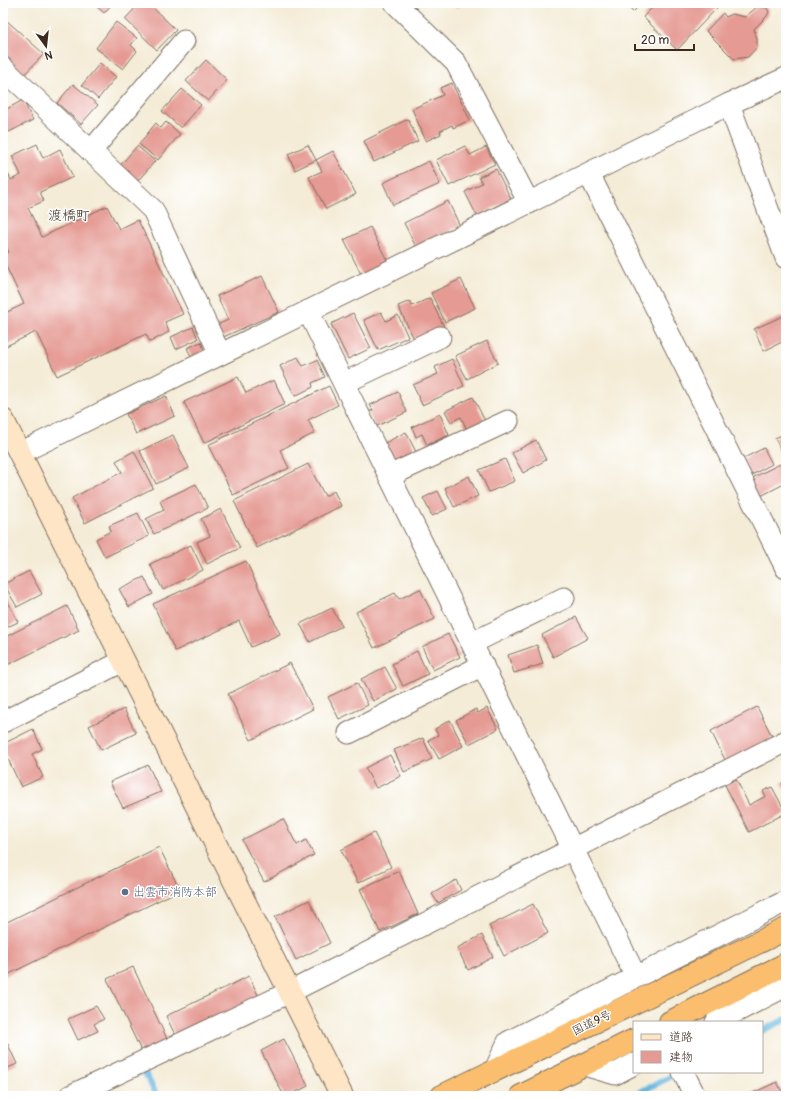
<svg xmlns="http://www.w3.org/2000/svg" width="789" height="1099" viewBox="0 0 789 1099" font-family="Pangolin,'Klee One',sans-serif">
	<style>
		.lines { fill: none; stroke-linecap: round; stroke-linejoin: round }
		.stream { stroke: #66b7e1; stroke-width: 6 }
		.building { fill: #e59a93 }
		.street-casing { stroke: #7c6e5f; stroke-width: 23 }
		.secondary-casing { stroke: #7c6e5f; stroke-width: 24 }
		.highway-casing { stroke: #7c6e5f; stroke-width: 24 }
		.street { stroke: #fff; stroke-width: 21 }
		.secondary { stroke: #fde5c5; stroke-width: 22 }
		.highway { stroke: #fabe6e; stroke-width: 22 }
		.service-dot { fill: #5c6f8a; stroke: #fff; stroke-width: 1.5 }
		.labels { text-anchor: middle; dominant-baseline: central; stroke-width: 3; stroke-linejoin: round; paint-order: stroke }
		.service-label { font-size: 12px; fill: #4e5e75; stroke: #fff; text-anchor: start }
		.street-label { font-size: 12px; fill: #3b2a1e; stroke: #fff }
		.quarter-label { font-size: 14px; fill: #3b2a1e; stroke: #fff }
	</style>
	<rect width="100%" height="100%" fill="#fff"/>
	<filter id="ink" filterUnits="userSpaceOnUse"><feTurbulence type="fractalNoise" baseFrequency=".025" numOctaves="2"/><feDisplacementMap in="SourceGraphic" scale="8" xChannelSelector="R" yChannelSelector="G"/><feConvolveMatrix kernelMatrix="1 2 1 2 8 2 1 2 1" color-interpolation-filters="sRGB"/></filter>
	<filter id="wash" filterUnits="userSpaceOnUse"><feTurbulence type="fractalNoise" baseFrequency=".012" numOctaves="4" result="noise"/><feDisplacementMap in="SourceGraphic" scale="16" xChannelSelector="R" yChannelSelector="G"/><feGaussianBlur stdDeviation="0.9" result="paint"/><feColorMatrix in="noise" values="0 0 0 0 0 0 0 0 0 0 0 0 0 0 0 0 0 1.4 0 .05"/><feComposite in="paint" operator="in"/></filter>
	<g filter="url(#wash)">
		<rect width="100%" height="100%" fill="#f4ecd7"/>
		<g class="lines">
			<!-- stream -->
			<g class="stream">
				<path d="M762 1031 786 1019"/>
				<path d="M139 1073 144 1071 157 1096"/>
				<path d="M632 1096 680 1072"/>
			</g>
		</g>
		<g id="blocks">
			<!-- building -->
			<g class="building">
				<path d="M93 3H113L104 13Z"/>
				<path d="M140 3H148L176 30 157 50 125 19Z"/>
				<path d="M451 3H461L457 8Z"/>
				<path d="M623 3H642L633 12Z"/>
				<path d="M657 3H712L717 8 677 50 643 17Z"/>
				<path d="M758 6 767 8 769 12 767 16 754 29 757 39V47L748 57 734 59 706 31 723 13 726 17 732 14 745 17Z"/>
				<path d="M5 19 44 54 21 78 3 61V21Z"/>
				<path d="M116 22 137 38 131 45 137 51 123 69 96 48Z"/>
				<path d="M206 60 227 80 208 101 186 81Z"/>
				<path d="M100 63 116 77 98 99 82 85Z"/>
				<path d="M452 83 470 120 453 128 452 125 440 131 441 134 426 141 412 109 443 95 440 88Z"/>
				<path d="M73 84 98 105 81 124 57 103Z"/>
				<path d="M182 89 201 105 181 128 162 111Z"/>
				<path d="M23 100 33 120 9 132 3 120V111Z"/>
				<path d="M408 119 418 141 374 162 364 141Z"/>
				<path d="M166 122 180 134 158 160 139 144 156 123 161 128Z"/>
				<path d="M37 144 43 158 60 149 73 177 40 192 44 201 28 208 42 237 107 206 119 229 138 220 183 314 165 322 169 332 150 342 146 334 57 376 36 332 6 346 3 339V314L24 304 3 260V255L9 252 3 240V163L11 180 21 175 12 156Z"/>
				<path d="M308 145 316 160 333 151 356 194 326 209 309 177 322 171 316 160 295 170 288 154Z"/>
				<path d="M137 146 155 161 135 184 117 169Z"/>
				<path d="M465 146 470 155 486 147 495 164 449 186 436 160Z"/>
				<path d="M429 161 440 184 393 205 383 183Z"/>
				<path d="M496 169 511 199 477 216 465 192 482 183 479 177Z"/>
				<path d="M448 201 460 226 416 247 404 223Z"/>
				<path d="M370 227 389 264 363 278 344 240Z"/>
				<path d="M262 276 279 312 221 338 215 326 228 320 217 296Z"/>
				<path d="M461 279 475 308 445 322 431 293Z"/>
				<path d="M430 298 444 327 415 341 398 306 410 301 412 306Z"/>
				<path d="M381 312 386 321 398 315 408 337 378 350 364 320Z"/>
				<path d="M353 313 371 348 348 359 331 324Z"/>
				<path d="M783 316 786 323V340L764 351 754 329Z"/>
				<path d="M193 327 198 339 176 349 171 337Z"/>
				<path d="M487 341 498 363 467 379 455 356Z"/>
				<path d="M201 342 205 352 192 358 187 348Z"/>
				<path d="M298 357 303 366 317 360 325 377 312 383 313 387 295 396 280 366Z"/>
				<path d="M452 359 464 386 422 405 413 385 438 374 435 367Z"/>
				<path d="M238 377 246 393 274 380 285 404 204 443 184 402Z"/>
				<path d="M329 386 338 405 308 420 315 433 280 450 289 468 233 495 208 445Z"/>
				<path d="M398 392 407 412 375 427 368 412 373 410 370 405Z"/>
				<path d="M166 396 175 416 136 434 126 414Z"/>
				<path d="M473 397 485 421 467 430 461 417 451 422 445 411Z"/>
				<path d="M440 414 449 435 427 445 422 434 416 437 412 427Z"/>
				<path d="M406 432 417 454 394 465 383 444Z"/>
				<path d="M786 433V461L775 438Z"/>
				<path d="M173 435 189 468 156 484 140 451Z"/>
				<path d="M536 440 546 460 523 473 512 453Z"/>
				<path d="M764 448 772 464 750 476 742 459Z"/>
				<path d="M134 451 153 488 85 523 72 498 122 472 116 461Z"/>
				<path d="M505 459 515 481 489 492 479 470Z"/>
				<path d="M308 464 325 496 334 491 341 506 257 548 234 501Z"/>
				<path d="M780 464 786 476V483L757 498 748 480Z"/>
				<path d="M469 476 478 496 454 507 445 488Z"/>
				<path d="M196 484 208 508 154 534 146 519 164 510 160 501Z"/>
				<path d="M438 491 447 509 432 516 423 498Z"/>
				<path d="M221 509 240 548 207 564 197 542 210 536 201 519Z"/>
				<path d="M138 513 149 536 105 557 96 539 111 531 109 526Z"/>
				<path d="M191 545 203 570 163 590 150 564Z"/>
				<path d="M246 561 280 634 251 647 239 621 175 651 153 604Z"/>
				<path d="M29 571 42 594 17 607 4 584Z"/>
				<path d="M144 577 153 594 129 607 119 589Z"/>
				<path d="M420 589 435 619 374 648 356 612 395 593 399 599Z"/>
				<path d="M3 592 18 622 3 629Z"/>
				<path d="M67 606 79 630 7 665 3 656V638Z"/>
				<path d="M332 608 342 626 310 642 300 624Z"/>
				<path d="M576 617 588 638 553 657 542 635Z"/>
				<path d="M448 634 460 657 433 670 422 647Z"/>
				<path d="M537 645 543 664 514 673 508 655Z"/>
				<path d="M417 651 428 674 403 686 392 664Z"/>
				<path d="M290 663 313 709 251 740 228 694Z"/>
				<path d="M385 667 397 689 373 701 361 679Z"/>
				<path d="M357 683 368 705 339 719 328 697Z"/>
				<path d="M757 707 773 738 726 762 711 731Z"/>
				<path d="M487 708 498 729 469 744 456 720 476 709 478 713Z"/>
				<path d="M124 709 136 733 101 750 89 726Z"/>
				<path d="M450 720 463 746 439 759 428 740 438 735 435 729Z"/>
				<path d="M33 729 42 749 32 754 43 777 21 787 3 748V744Z"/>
				<path d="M423 738 432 759 404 772 394 750Z"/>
				<path d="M390 755 401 776 376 788 365 768Z"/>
				<path d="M148 765 161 792 123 808 110 782Z"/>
				<path d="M736 779 749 805 766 796 763 791 772 787 786 813 749 832 725 785Z"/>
				<path d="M786 781V792L782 783Z"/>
				<path d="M283 819 297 845 306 840 314 855 264 882 242 840Z"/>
				<path d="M374 833 391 867 358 883 341 850Z"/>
				<path d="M159 847 180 890 3 977V924Z"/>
				<path d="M399 871 418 914 380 932 360 889Z"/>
				<path d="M456 880 461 890 438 903 432 894Z"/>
				<path d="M309 900 330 943 296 960 275 917Z"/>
				<path d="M533 904 548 933 504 956 489 926Z"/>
				<path d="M482 935 493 957 468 970 457 948Z"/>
				<path d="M133 967 169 1043 143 1055 107 979Z"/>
				<path d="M249 976 261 1001 178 1041 166 1016Z"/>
				<path d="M96 1006 104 1019 94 1024 98 1031 78 1040 68 1019Z"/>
				<path d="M3 1034 17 1064 3 1070Z"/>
				<path d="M284 1039 308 1086 291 1095 292 1096H279L283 1094 261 1051Z"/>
				<path d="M777 1082 784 1096H746Z"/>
			</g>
		</g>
	</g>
	<g filter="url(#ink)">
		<use href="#blocks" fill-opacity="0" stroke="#7c6e5f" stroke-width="1"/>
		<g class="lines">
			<defs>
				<g id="street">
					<path d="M395 3 456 63 529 203"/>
					<path d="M3 68 153 210 220 354"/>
					<path d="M729 104 786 258"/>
					<path d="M91 151 184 41"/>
					<path d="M589 174 786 568"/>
					<path d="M308 311 636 977"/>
					<path d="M344 383 440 337"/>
					<path d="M20 453 729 104 786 78"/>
					<path d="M389 476 508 421"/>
					<path d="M472 643 564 598"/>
					<path d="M3 722 123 661"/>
					<path d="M349 733 483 665"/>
					<path d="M716 1022 786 986"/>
					<path d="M584 1065 615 1074 634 1064"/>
					<path d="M495 1070 508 1042 786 901"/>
					<path d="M683 1072 695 1096"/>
					<path d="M70 1096 290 992 786 741"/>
				</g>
				<path id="secondary" d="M3 420 342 1096"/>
				<g id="highway">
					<path d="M670 1022 786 964"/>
					<path d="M442 1096 786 929"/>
					<path d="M521 1096 634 1040"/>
				</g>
			</defs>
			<!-- street casing -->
			<use href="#street" class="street-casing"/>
			<!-- secondary casing -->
			<use href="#secondary" class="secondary-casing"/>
			<!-- highway casing -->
			<use href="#highway" class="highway-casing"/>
			<!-- street -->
			<use href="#street" class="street"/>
			<!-- secondary -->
			<use href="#secondary" class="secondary"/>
			<!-- highway -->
			<use href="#highway" class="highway"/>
		</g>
	</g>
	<!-- markers -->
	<circle class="service-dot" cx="125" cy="892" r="4"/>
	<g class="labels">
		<!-- service labels -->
		<g class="service-label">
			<text x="133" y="892">出雲市消防本部</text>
		</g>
		<!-- street labels -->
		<g class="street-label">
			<text transform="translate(592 1023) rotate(-26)">国道9号</text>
		</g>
		<!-- quarter labels -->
		<g class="quarter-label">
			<text x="69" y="215">渡橋町</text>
		</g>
	</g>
	<!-- margin -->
	<rect width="789" height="1099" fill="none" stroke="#fff" stroke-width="16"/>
	<!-- legend -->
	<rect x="633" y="1021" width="130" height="52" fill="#ffffff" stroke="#b1aaa5"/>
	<rect x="641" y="1034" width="20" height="6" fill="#fde5c5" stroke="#b1aaa5"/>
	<text x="669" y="1041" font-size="12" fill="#3b2a1e">道路</text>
	<rect x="641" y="1051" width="20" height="12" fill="#e59a93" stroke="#b1aaa5"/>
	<text x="669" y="1061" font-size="12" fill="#3b2a1e">建物</text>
	<!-- north arrow -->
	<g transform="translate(46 46) rotate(165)" stroke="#ffffff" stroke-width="3" paint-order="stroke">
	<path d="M0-3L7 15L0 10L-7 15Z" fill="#3b2a1e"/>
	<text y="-6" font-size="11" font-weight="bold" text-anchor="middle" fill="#3b2a1e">N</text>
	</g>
	<!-- scale -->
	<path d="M635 44v6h59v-6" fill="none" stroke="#3b2a1e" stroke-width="2"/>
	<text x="641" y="44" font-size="12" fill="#3b2a1e" stroke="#ffffff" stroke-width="3" paint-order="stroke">20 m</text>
</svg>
